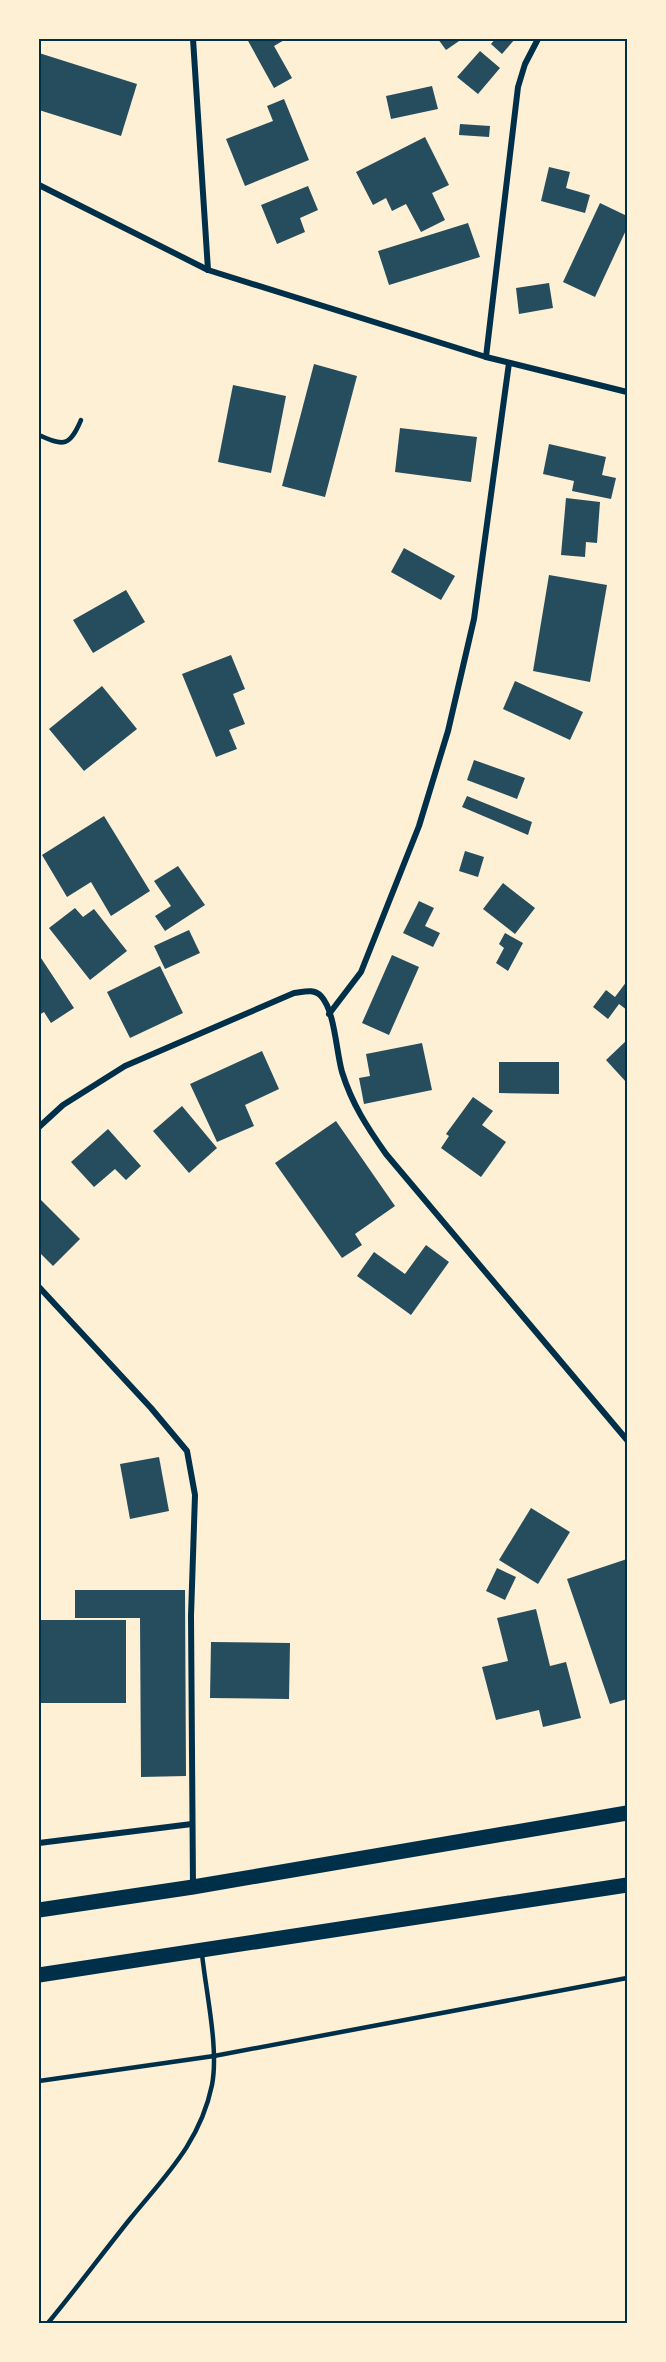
<svg xmlns="http://www.w3.org/2000/svg" width="666" height="2362" viewBox="0 0 666 2362" font-family="Overpass,sans-serif">
	<style>
		.building { fill: #264d5e }
		.lines { fill: none; stroke-linecap: round; stroke-linejoin: round }
		.service { stroke: #003049; stroke-width: 4.5 }
		.minor { stroke: #003049; stroke-width: 6 }
		.primary { stroke: #003049; stroke-width: 15 }
		.neatline { fill: none; stroke: #003049; stroke-width: 2 }
	</style>
	<rect width="100%" height="100%" fill="#fdf0d5"/>
	<!-- building -->
	<g class="building">
		<path d="M247 39H286L274 46 292 78 274 88Z"/>
		<path d="M438 39H462L446 50Z"/>
		<path d="M495 39H515L502 54 491 44Z"/>
		<path d="M480 51 500 68 478 94 457 77Z"/>
		<path d="M39 53 137 84 121 136 39 110Z"/>
		<path d="M432 86 438 109 391 119 386 96Z"/>
		<path d="M284 99 309 160 245 186 226 139 273 121 267 106Z"/>
		<path d="M460 124 490 126 489 137 459 135Z"/>
		<path d="M425 137 449 185 432 193 445 220 421 232 406 204 392 211 386 198 373 205 356 172Z"/>
		<path d="M549 167 570 172 566 188 590 195 585 213 541 201Z"/>
		<path d="M308 186 318 210 300 218 305 232 277 244 261 205Z"/>
		<path d="M600 203 627 216V228L595 297 563 282Z"/>
		<path d="M468 223 480 257 389 285 378 251Z"/>
		<path d="M549 283 553 308 519 314 516 288Z"/>
		<path d="M314 364 357 376 325 497 282 486Z"/>
		<path d="M233 385 286 396 271 473 218 462Z"/>
		<path d="M400 428 477 437 471 482 395 472Z"/>
		<path d="M549 444 606 457 602 475 616 478 611 499 572 491 574 481 543 474Z"/>
		<path d="M566 498 600 502 597 543 586 542 585 557 561 555Z"/>
		<path d="M404 548 455 576 441 600 391 572Z"/>
		<path d="M549 575 607 585 590 682 533 671Z"/>
		<path d="M126 590 145 622 93 653 73 620Z"/>
		<path d="M231 655 245 689 233 694 245 724 229 730 237 749 216 757 182 674Z"/>
		<path d="M515 681 583 712 570 740 503 709Z"/>
		<path d="M102 686 137 729 84 771 49 729Z"/>
		<path d="M474 760 525 778 517 799 467 780Z"/>
		<path d="M467 796 532 822 528 835 462 807Z"/>
		<path d="M104 816 150 891 111 916 91 882 67 897 42 855Z"/>
		<path d="M465 851 484 857 478 877 459 871Z"/>
		<path d="M178 866 205 905 165 931 155 916 171 906 154 881Z"/>
		<path d="M503 883 535 908 515 934 483 909Z"/>
		<path d="M419 901 434 908 425 926 440 933 433 947 403 933Z"/>
		<path d="M75 908 83 917 94 909 127 951 90 980 49 928Z"/>
		<path d="M189 930 200 953 165 969 154 946Z"/>
		<path d="M505 933 523 943 508 971 496 963 504 948 499 944Z"/>
		<path d="M39 955 74 1008 51 1023 44 1012 39 1015Z"/>
		<path d="M392 955 419 967 389 1035 362 1023Z"/>
		<path d="M160 966 183 1013 130 1038 107 992Z"/>
		<path d="M627 981V1010L619 1004 608 1019 593 1007 606 990 615 997Z"/>
		<path d="M627 1040V1083L606 1060Z"/>
		<path d="M422 1043 432 1090 364 1104 359 1078 370 1076 366 1054Z"/>
		<path d="M262 1051 279 1089 245 1105 254 1126 217 1142 190 1084Z"/>
		<path d="M499 1062H559V1094L499 1093Z"/>
		<path d="M473 1097 493 1111 482 1125 506 1142 481 1177 441 1148 449 1136 446 1134Z"/>
		<path d="M182 1106 217 1148 189 1173 153 1131Z"/>
		<path d="M336 1121 395 1206 355 1234 362 1245 342 1258 275 1163Z"/>
		<path d="M108 1129 141 1166 126 1180 115 1169 94 1187 71 1162Z"/>
		<path d="M39 1198 80 1239 53 1266 39 1252Z"/>
		<path d="M426 1245 449 1262 411 1315 357 1276 374 1252 405 1274Z"/>
		<path d="M159 1457 169 1511 130 1519 120 1464Z"/>
		<path d="M531 1508 570 1532 538 1584 499 1560Z"/>
		<path d="M627 1559V1699L610 1704 567 1579Z"/>
		<path d="M497 1568 516 1577 505 1600 486 1591Z"/>
		<path d="M75 1590H185L186 1776 141 1777 140 1618H75Z"/>
		<path d="M536 1609 550 1666 566 1662 581 1718 543 1727 539 1710 496 1720 482 1667 508 1661 497 1618Z"/>
		<rect x="39" y="1620" width="87" height="83"/>
		<path d="M211 1642 290 1643 289 1699 210 1698Z"/>
	</g>
	<g class="lines">
		<!-- service -->
		<g class="service">
			<path d="M39 435C64 447 70 446 81 420"/>
			<path d="M39 2081 214 2056 627 1978"/>
			<path d="M48 2323C76 2289 102 2254 130 2219 165 2176 200 2143 212 2085 219 2048 206 1993 202 1954"/>
		</g>
		<!-- minor -->
		<g class="minor">
			<path d="M193 39 208 270"/>
			<path d="M39 185 208 270 486 357 627 392"/>
			<path d="M486 357 518 87 525 64 538 39"/>
			<path d="M329 1014 361 972 419 826 448 731 474 619 509 363"/>
			<path d="M39 1127 63 1105 125 1066 294 993C303 992 314 988 321 996 335 1011 336 1051 342 1072 352 1104 367 1127 386 1154L627 1440"/>
			<path d="M39 1287 151 1408 187 1451 195 1495 191 1616 193 1887"/>
			<path d="M39 1843 192 1824"/>
		</g>
		<!-- primary -->
		<g class="primary">
			<path d="M39 1910 193 1887 627 1813"/>
			<path d="M39 1975 627 1885"/>
		</g>
	</g>
	<!-- border -->
	<rect width="666" height="2362" fill="none" stroke="#fdf0d5" stroke-width="81"/>
	<rect x="40" y="40" width="586" height="2282" class="neatline"/>
</svg>
